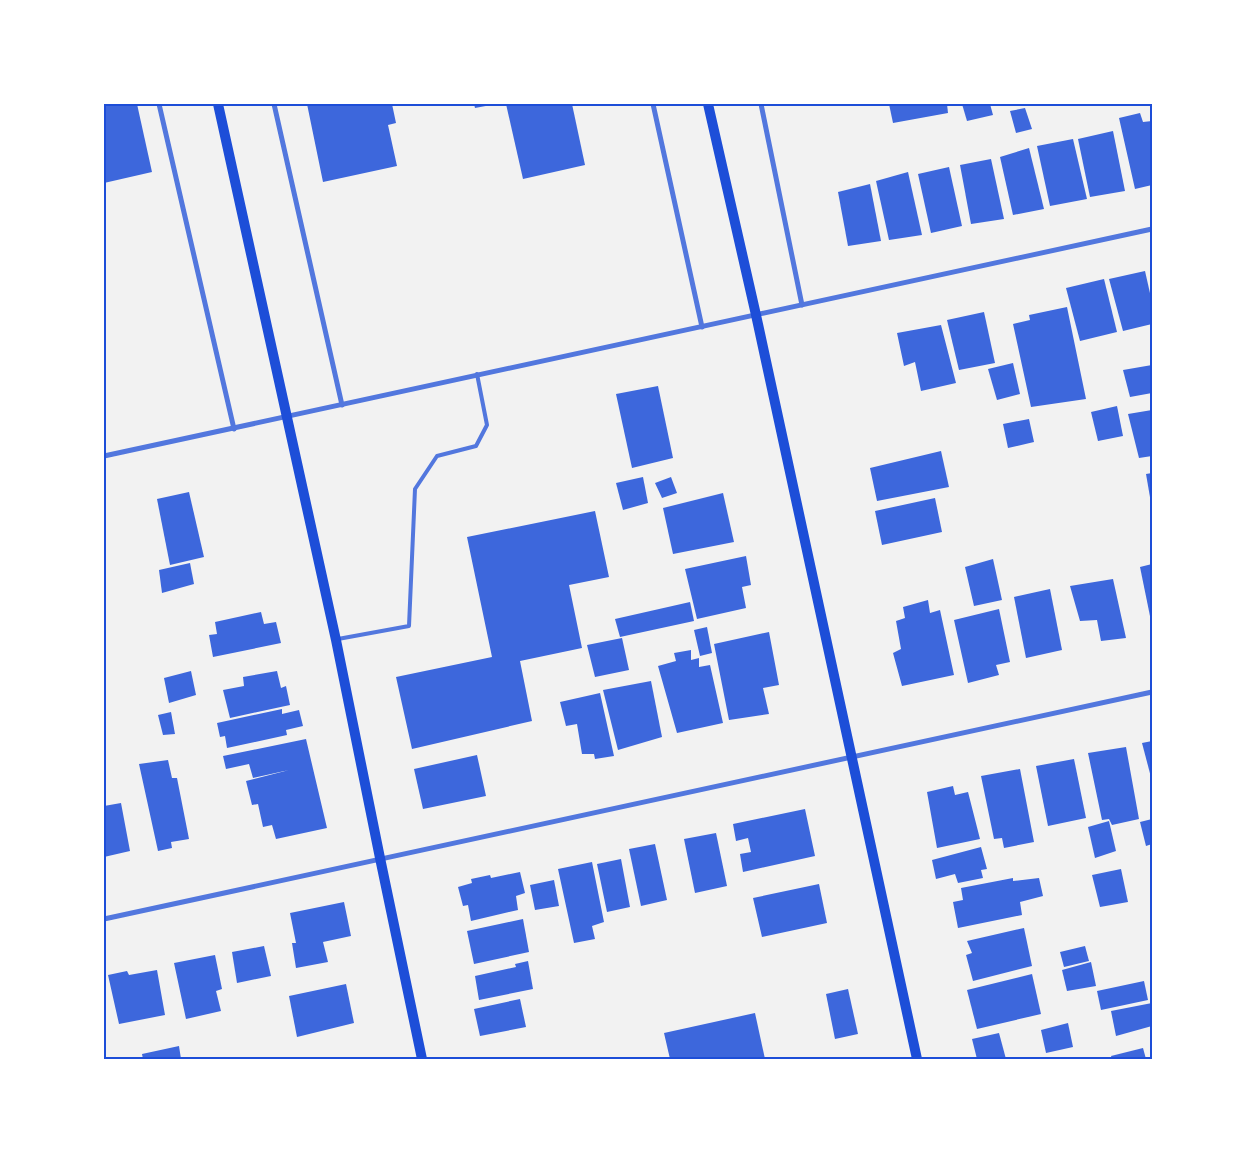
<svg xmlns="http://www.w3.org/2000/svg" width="1256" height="1163" viewBox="0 0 1256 1163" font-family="'PT Sans Narrow',sans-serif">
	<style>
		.building { fill: #3d67dc }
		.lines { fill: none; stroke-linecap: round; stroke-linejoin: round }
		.service { stroke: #5277de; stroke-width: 4 }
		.minor { stroke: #5277de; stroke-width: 5 }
		.secondary { stroke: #1d4ed8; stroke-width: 10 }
		.neatline { fill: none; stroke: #1d4ed8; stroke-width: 2 }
	</style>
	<rect width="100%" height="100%" fill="#f2f2f2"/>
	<!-- building -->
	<g class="building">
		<path d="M104 104H137L152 172 104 183Z"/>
		<path d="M307 104H392L396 123 388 125 397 166 323 182Z"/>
		<path d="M474 104H491V105L475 108Z"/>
		<path d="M506 104H572L585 165 523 179Z"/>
		<path d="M889 104H947L948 113 893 123Z"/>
		<path d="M962 104H990L993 115 967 121Z"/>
		<path d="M1025 108 1032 129 1016 133 1010 111Z"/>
		<path d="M1140 113 1143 122 1152 121V185L1135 189 1119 118Z"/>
		<path d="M1113 131 1125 191 1090 197 1078 139Z"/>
		<path d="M1073 139 1087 199 1050 206 1037 146Z"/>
		<path d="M1029 148 1044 209 1013 215 1000 157Z"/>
		<path d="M991 159 1004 219 971 224 960 165Z"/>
		<path d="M949 167 962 226 931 233 918 174Z"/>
		<path d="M908 172 922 235 889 240 876 181Z"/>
		<path d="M870 184 881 241 848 246 838 192Z"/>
		<path d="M1145 271 1152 302V324L1123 331 1109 279Z"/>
		<path d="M1104 279 1117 332 1080 341 1066 288Z"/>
		<path d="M1067 307 1086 399 1031 407 1013 324 1030 320 1029 315Z"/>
		<path d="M984 312 995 363 959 370 947 320Z"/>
		<path d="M941 325 956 383 921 391 915 362 904 366 897 333Z"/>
		<path d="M1013 363 1020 394 997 400 988 369Z"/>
		<path d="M1152 365V393L1130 397 1123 370Z"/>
		<path d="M658 386 673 458 632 468 616 394Z"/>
		<path d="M1117 406 1123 436 1098 441 1091 412Z"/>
		<path d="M1152 410V456L1139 458 1128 414Z"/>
		<path d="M1029 419 1034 442 1008 448 1003 424Z"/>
		<path d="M941 451 949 487 877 501 870 468Z"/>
		<path d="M1152 473V503H1151L1146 474Z"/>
		<path d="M643 477 648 503 623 510 616 483Z"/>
		<path d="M671 477 677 493 662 498 655 483Z"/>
		<path d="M189 492 204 557 170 565 157 499Z"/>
		<path d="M723 493 734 542 673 554 663 508Z"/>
		<path d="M935 498 942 532 882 545 875 511Z"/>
		<path d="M595 511 609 577 569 585 582 648 520 661 532 721 412 749 396 677 492 657 467 537Z"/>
		<path d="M746 556 751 585 742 587 746 608 697 619 685 569Z"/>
		<path d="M993 559 1002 600 974 606 965 567Z"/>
		<path d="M190 563 194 584 162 593 159 570Z"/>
		<path d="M1152 564V621H1151L1140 567Z"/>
		<path d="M1113 579 1126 638 1101 641 1097 620 1080 621 1070 586Z"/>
		<path d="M1050 589 1062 650 1026 658 1014 597Z"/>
		<path d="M928 600 930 613 940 610 954 675 902 686 893 653 901 649 896 621 905 618 903 607Z"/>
		<path d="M690 602 694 621 620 637 615 619Z"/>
		<path d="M999 609 1010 662 996 665 999 675 968 683 954 620Z"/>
		<path d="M261 612 264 624 276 622 281 643 213 657 209 635 217 634 215 622Z"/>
		<path d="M707 627 712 653 700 656 694 630Z"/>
		<path d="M769 632 779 685 763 688 769 714 729 720 714 644Z"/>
		<path d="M622 638 629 670 595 677 587 645Z"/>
		<path d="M691 650V660L699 658V667L710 665 723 723 677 733 658 666 676 661 674 653Z"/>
		<path d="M191 671 196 695 169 703 164 678Z"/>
		<path d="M277 671 281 688 286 686 290 705 230 718 223 690 244 686 243 677Z"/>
		<path d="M651 681 662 737 618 750 603 690Z"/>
		<path d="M600 693 614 756 595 759 594 754H582L577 724 566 726 560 702Z"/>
		<path d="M282 709V714L299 710 303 726 286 730 287 735 227 748 225 736 220 737 217 723Z"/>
		<path d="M171 712 175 734 163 735 158 715Z"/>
		<path d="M306 739 327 828 276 839 272 825 263 827 258 804 252 805 246 781 289 770 253 778 249 764 226 769 223 756Z"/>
		<path d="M1152 741V781L1142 743Z"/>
		<path d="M1126 747 1139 819 1112 825 1109 819 1102 820 1088 753Z"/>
		<path d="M477 755 486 796 423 809 414 769Z"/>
		<path d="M1074 759 1086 818 1048 826 1036 766Z"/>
		<path d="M168 760 172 778H177L189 839 171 842 172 848 158 851 139 764Z"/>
		<path d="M1020 769 1034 842 1004 848 1002 838 994 839 981 776Z"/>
		<path d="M953 786 955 795 968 792 980 839 937 848 927 792Z"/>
		<path d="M121 803 130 851 104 857V806Z"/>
		<path d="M805 809 815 856 743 872 740 854 751 852 748 838 736 841 733 824Z"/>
		<path d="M1152 819V844L1146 846 1140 822Z"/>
		<path d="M1109 821 1116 851 1095 858 1088 827Z"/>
		<path d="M716 833 727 886 695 893 684 839Z"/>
		<path d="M655 844 667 900 641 906 629 849Z"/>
		<path d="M981 847 987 869 981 870 983 878 958 883 955 874 936 879 932 860Z"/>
		<path d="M621 859 630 907 607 912 597 864Z"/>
		<path d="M592 862 604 922 592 926 595 939 574 943 558 869Z"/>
		<path d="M1121 869 1128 902 1100 907 1092 875Z"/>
		<path d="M520 872 525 893 516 896 518 910 471 921 468 905 463 906 458 887 472 883 471 879 490 875 491 878Z"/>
		<path d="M1013 878V881L1039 878 1043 896 1020 902 1022 915 958 928 953 902 963 900 961 888Z"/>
		<path d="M554 880 559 906 535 910 530 885Z"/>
		<path d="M819 884 827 923 762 937 753 898Z"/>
		<path d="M344 902 351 936 323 942 328 962 296 968 292 943H296L290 913Z"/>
		<path d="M523 919 529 952 474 964 467 931Z"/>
		<path d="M1024 928 1032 966 973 981 966 955 972 953 967 941Z"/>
		<path d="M264 946 271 976 237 983 232 952Z"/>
		<path d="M1085 946 1089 961 1064 967 1060 952Z"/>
		<path d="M215 955 222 989 216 991 221 1011 186 1019 174 963Z"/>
		<path d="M528 961 533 989 479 1000 475 976 516 967 515 964Z"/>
		<path d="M1091 962 1096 986 1067 991 1062 970Z"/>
		<path d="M157 970 165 1015 119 1024 108 975 127 971 129 975Z"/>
		<path d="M1032 974 1041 1014 977 1029 967 990Z"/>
		<path d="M1144 981 1148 1000 1101 1010 1097 991Z"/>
		<path d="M346 984 354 1023 297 1037 289 996Z"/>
		<path d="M848 989 858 1034 835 1039 826 994Z"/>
		<path d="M520 999 526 1027 480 1036 474 1009Z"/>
		<path d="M1152 1003V1026L1116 1036 1111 1011Z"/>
		<path d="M755 1013 765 1059H670L664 1033Z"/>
		<path d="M1068 1023 1073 1047 1046 1053 1041 1030Z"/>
		<path d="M999 1033 1006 1059H977L972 1039Z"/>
		<path d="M179 1046 181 1059H143L142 1054Z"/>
		<path d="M1143 1048 1146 1059H1112L1111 1056Z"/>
	</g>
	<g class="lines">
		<!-- service -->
		<path class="service" d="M338 639 409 626 415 489 437 456 476 446 487 425 477 374"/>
		<!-- minor -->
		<g class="minor">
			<path d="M159 104 234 429"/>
			<path d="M274 104 342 405"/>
			<path d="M653 104 702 327"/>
			<path d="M761 104 802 305"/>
			<path d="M104 456 1152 229"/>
			<path d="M104 919 1152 692"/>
		</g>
		<!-- secondary -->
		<g class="secondary">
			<path d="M218 104 336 640 380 858 422 1059"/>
			<path d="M708 104 756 315 917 1059"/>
		</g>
	</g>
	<!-- border -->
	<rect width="1256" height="1163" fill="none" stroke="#ffffff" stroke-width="210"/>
	<rect x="105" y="105" width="1046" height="953" class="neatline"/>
</svg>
